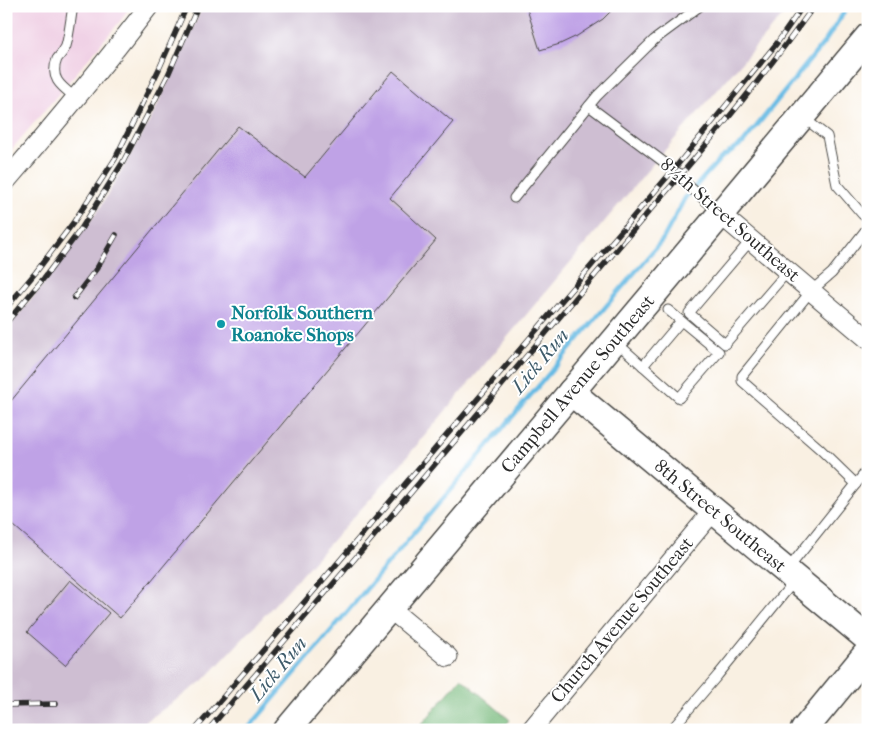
<svg xmlns="http://www.w3.org/2000/svg" width="874" height="736" viewBox="0 0 874 736" font-family="'IM FELL French Canon',serif">
	<style>
		.built { fill: #f0d0e5 }
		.industrial { fill: #cebed2 }
		.forest { fill: #78ba7d; stroke: #527254 }
		.lines { fill: none; stroke-linecap: round; stroke-linejoin: round }
		.stream { stroke: #68bbe4; stroke-width: 4.5 }
		.building { fill: #bfa2e6 }
		.lane-casing { stroke: #4a4946; stroke-width: 11 }
		.street-casing { stroke: #4a4946; stroke-width: 21 }
		.secondary-casing { stroke: #4a4946; stroke-width: 29 }
		.lane { stroke: #fff; stroke-width: 9 }
		.street { stroke: #fff; stroke-width: 19 }
		.secondary { stroke: #fff; stroke-width: 26 }
		.rail-casing { stroke: #2b2b2b; stroke-width: 5.5 }
		.rail { stroke: #fff; stroke-width: 4; stroke-dasharray: 11; stroke-linecap: butt }
		.culture-dot { fill: #0f9aa8; stroke: #fff; stroke-width: 2 }
		.labels { text-anchor: middle; dominant-baseline: central; stroke-width: 4; stroke-linejoin: round; paint-order: stroke }
		.street-label { font-size: 19px; fill: #2b2b2b; stroke: #fff }
		.culture-label { font-size: 19px; font-weight: bold; fill: #0d838f; stroke: #fff; text-anchor: start }
		.water-label { font-size: 20px; font-style: italic; fill: #405d6c; stroke: #fff }
	</style>
	<rect width="100%" height="100%" fill="#fff"/>
	<filter id="ink" filterUnits="userSpaceOnUse"><feTurbulence type="fractalNoise" baseFrequency=".02" numOctaves="2"/><feDisplacementMap in="SourceGraphic" scale="10" xChannelSelector="R" yChannelSelector="G"/><feConvolveMatrix kernelMatrix="1 2 1 2 8 2 1 2 1" color-interpolation-filters="sRGB"/></filter>
	<filter id="wash" filterUnits="userSpaceOnUse"><feTurbulence type="fractalNoise" baseFrequency=".0096" numOctaves="4" result="noise"/><feDisplacementMap in="SourceGraphic" scale="20" xChannelSelector="R" yChannelSelector="G"/><feGaussianBlur stdDeviation="1.12" result="paint"/><feColorMatrix in="noise" values="0 0 0 0 0 0 0 0 0 0 0 0 0 0 0 0 0 1.4 0 .05"/><feComposite in="paint" operator="in"/></filter>
	<g filter="url(#wash)">
		<rect width="100%" height="100%" fill="#f9f0e2"/>
		<!-- built -->
		<path class="built" d="M6 6H130L121 20 6 156Z"/>
		<!-- industrial -->
		<path class="industrial" d="M203 6H791L652 165 390 477 253 628 203 681 134 730H6V330L39 290 100 208 152 117Z"/>
		<!-- forest -->
		<path class="forest" d="M461 678 510 720 502 730H417Z"/>
		<g class="lines">
			<!-- stream -->
			<path class="stream" d="M247 730 663 239 685 198 721 158 743 143 826 40 848 6"/>
		</g>
		<g id="blocks">
			<!-- building -->
			<g class="building">
				<path d="M526 6H616L603 19 577 36 560 44 540 50Z"/>
				<path d="M393 71 453 122 390 198 436 240 120 618 6 519V407L238 126 305 177Z"/>
				<path d="M70 580 109 613 65 665 27 632Z"/>
			</g>
		</g>
	</g>
	<g filter="url(#ink)">
		<use href="#blocks" fill-opacity="0" stroke="#4a4946" stroke-width="1"/>
		<g class="lines">
			<defs>
				<g id="lane">
					<path d="M73 6C71 17 69 36 66 46 64 51 60 55 57 59 49 79 62 87 76 98"/>
					<path d="M589 106 681 175 684 182 720 213"/>
					<path d="M804 118 827 136 837 185 862 214 868 219"/>
					<path d="M514 198 597 96 654 40 700 6"/>
					<path d="M751 240 689 313 725 344 788 271"/>
					<path d="M617 343 679 398 719 352 668 310"/>
					<path d="M643 366 681 321"/>
					<path d="M856 484 820 449 742 381V376L811 291 832 273 868 227"/>
					<path d="M671 730 718 675 787 590C790 581 789 573 792 564L868 469"/>
				</g>
				<g id="street">
					<path d="M6 181C55 124 103 66 149 6"/>
					<path d="M720 214 868 339"/>
					<path d="M389 608 448 657"/>
					<path d="M531 730 713 511"/>
				</g>
				<g id="secondary">
					<path id="s1" d="M571 392 868 639"/>
					<path id="s2" d="M287 730 667 278 868 37"/>
					<path d="M804 730 868 652"/>
				</g>
			</defs>
			<!-- lane casing -->
			<use href="#lane" class="lane-casing"/>
			<!-- street casing -->
			<use href="#street" class="street-casing"/>
			<!-- secondary casing -->
			<use href="#secondary" class="secondary-casing"/>
			<!-- lane -->
			<use href="#lane" class="lane"/>
			<!-- street -->
			<use href="#street" class="street"/>
			<!-- secondary -->
			<use href="#secondary" class="secondary"/>
			<defs>
				<g id="rail">
					<path d="M74 298 97 268 116 235"/>
					<path d="M6 308 36 272 73 223 115 159 159 69 187 6"/>
					<path d="M6 323 44 278 81 229 123 162 168 75 198 6"/>
					<path d="M6 705 56 704"/>
					<path d="M195 730 674 169 777 43 803 6"/>
					<path d="M208 730 369 542 651 209C708 144 764 76 814 6"/>
				</g>
			</defs>
			<!-- rail casing -->
			<use href="#rail" class="rail-casing"/>
			<!-- rail -->
			<use href="#rail" class="rail"/>
		</g>
	</g>
	<!-- markers -->
	<circle class="culture-dot" cx="221" cy="324" r="5"/>
	<g class="labels">
		<!-- street labels -->
		<g class="street-label">
			<text transform="translate(730 220) rotate(41)">8½th Street Southeast</text>
			<text stroke="none"><textPath href="#s2" startOffset="452">Campbell Avenue Southeast</textPath></text>
			<text stroke="none"><textPath href="#s1" startOffset="194">8th Street Southeast</textPath></text>
			<text transform="translate(622 620) rotate(-50)">Church Avenue Southeast</text>
		</g>
		<!-- culture labels -->
		<g class="culture-label">
			<text x="231" y="313">Norfolk Southern<tspan x="231" dy="22">Roanoke Shops</tspan></text>
		</g>
		<!-- water labels -->
		<g class="water-label">
			<text transform="translate(540 361) rotate(-50)">Lick Run</text>
			<text transform="translate(278 669) rotate(-50)">Lick Run</text>
		</g>
	</g>
	<!-- margin -->
	<rect width="874" height="736" fill="none" stroke="#fff" stroke-width="25"/>
</svg>
